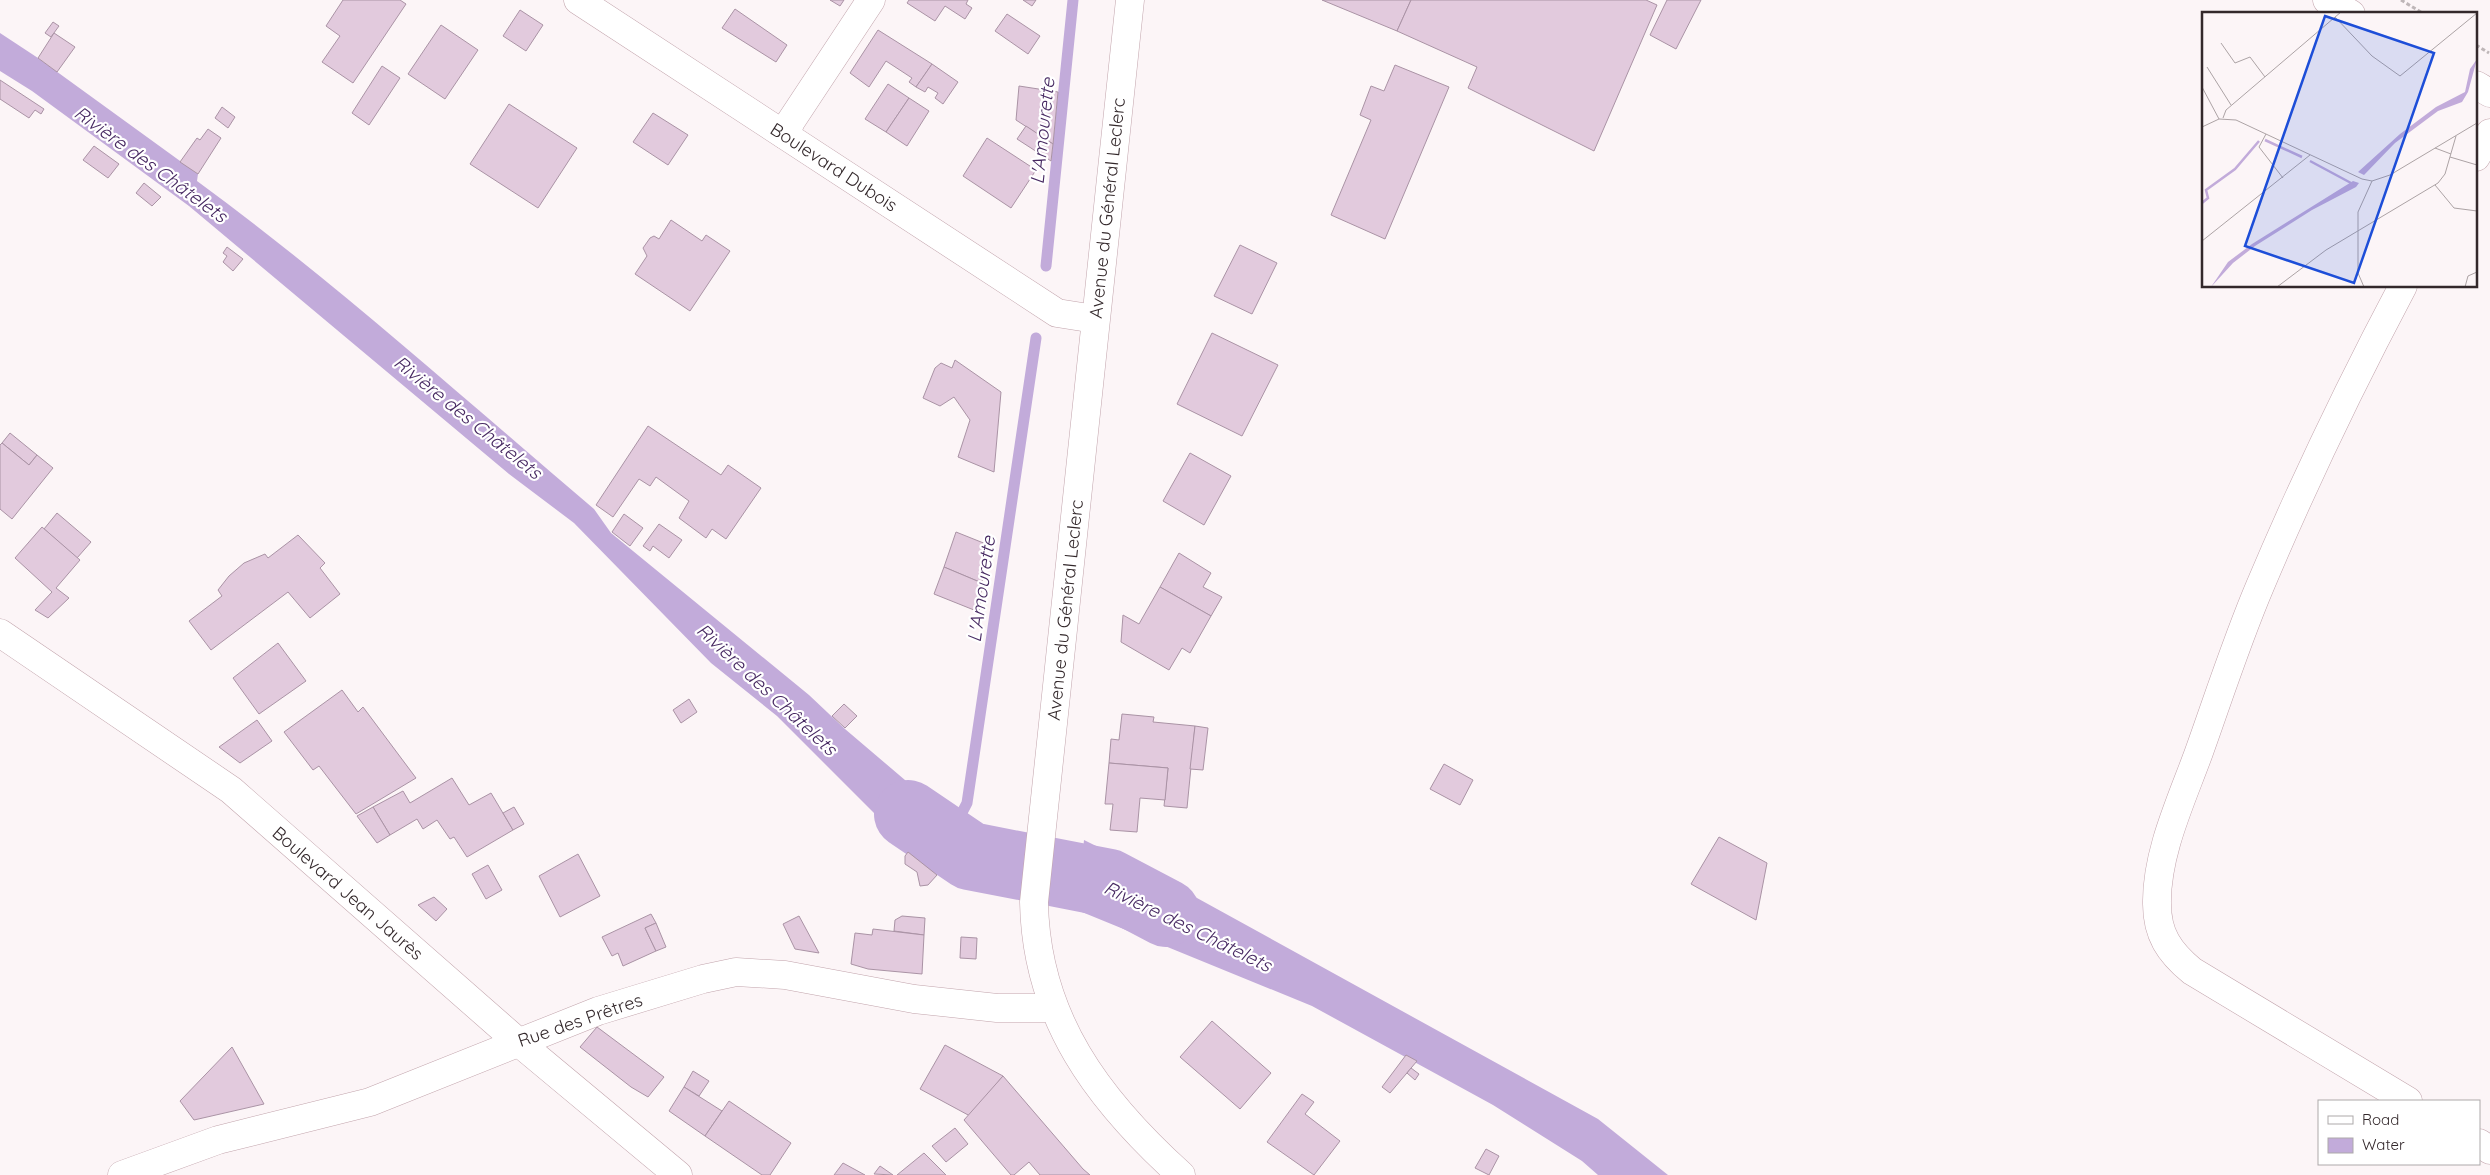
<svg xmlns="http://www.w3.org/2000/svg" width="2490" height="1175" viewBox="0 0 2490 1175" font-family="Quicksand,sans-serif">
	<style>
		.water { fill: #c2abda }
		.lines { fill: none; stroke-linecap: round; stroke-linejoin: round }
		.stream { stroke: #c2abda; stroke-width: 11 }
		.river { stroke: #c2abda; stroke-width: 68 }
		.building { fill: #e2cadd; stroke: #aa93a5 }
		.minor-casing { stroke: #c2a4ac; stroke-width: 29 }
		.major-casing { stroke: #c2a4ac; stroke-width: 29 }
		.path { stroke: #beb6b8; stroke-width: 3; stroke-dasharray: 4 2.5; stroke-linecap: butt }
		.minor { stroke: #fff; stroke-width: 28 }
		.major { stroke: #fff; stroke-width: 28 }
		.labels { text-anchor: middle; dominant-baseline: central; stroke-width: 4.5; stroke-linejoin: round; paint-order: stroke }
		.street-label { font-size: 18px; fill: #33282b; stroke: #fff }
		.water-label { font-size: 19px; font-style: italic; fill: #472962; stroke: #fff }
		.inset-river { fill: none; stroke: #c2abda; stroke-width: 2.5 }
		.inset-road { fill: none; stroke: #aca3a5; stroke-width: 1 }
		.view { fill: #1d4ed8; fill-opacity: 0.15; stroke: #1d4ed8; stroke-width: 2.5 }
		.inset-edge { fill: none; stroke: #33282b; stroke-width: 2.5 }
	</style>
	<rect width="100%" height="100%" fill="#fcf5f7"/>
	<!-- water -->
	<g class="water">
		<path d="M0 33 38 58 198 174 197 181C335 282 463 398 594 509L611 533 809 695 845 729 912 786 946 811 965 816 968 823 990 826 985 889 937 872 911 850 777 716 711 663 574 523 509 474 189 206 32 91 0 71Z"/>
		<path d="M1084 840 1157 876 1598 1119 1668 1175H1598L1582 1161 1493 1105 1312 1006 1077 910Z"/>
	</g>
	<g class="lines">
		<!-- stream -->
		<g class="stream">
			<path d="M1046 266 1073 0"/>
			<path d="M954 828 967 803 1036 338"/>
		</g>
		<!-- river -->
		<path class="river" d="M908 814 970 856 1109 883 1166 913"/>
	</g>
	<!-- building -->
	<g class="building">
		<path d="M343 0H400L406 4 353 83 322 62 340 36 326 26Z"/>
		<path d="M830 0H844L840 6Z"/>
		<path d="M909 0H968L966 4 972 8 965 19 945 6 935 21 907 3Z"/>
		<path d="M1023 0H1036L1032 6Z"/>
		<path d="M1322 0H1411L1397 31Z"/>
		<path d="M1411 0H1646L1657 5 1594 151 1468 88 1477 67 1397 31Z"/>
		<path d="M1667 0H1701L1676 49 1650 35Z"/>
		<path d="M735 9 787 45 776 62 722 28Z"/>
		<path d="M520 10 543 25 526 51 503 36Z"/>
		<path d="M1007 14 1040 36 1028 54 995 31Z"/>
		<path d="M53 22 59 26 51 37 45 33Z"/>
		<path d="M441 25 478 50 445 99 408 74Z"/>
		<path d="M878 30 932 64 916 87 909 82 912 78 886 61 869 87 850 73Z"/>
		<path d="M54 33 75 47 57 72 38 58Z"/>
		<path d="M932 64 958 82 943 104 935 98 938 93 928 87 925 92 916 87Z"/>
		<path d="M1395 65 1449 87 1385 239 1331 215 1371 120 1360 115 1371 86 1384 91Z"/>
		<path d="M382 66 400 78 369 125 352 113Z"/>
		<path d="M0 80 44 109 41 114 35 110 29 118 0 99Z"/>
		<path d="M888 84 909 98 886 132 865 119Z"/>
		<path d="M1019 86 1058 92 1053 144 1016 120Z"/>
		<path d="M909 98 929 111 907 146 886 132Z"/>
		<path d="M509 104 577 148 538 208 470 164Z"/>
		<path d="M222 107 235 117 228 128 215 118Z"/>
		<path d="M653 113 688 135 668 165 633 142Z"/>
		<path d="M1026 126 1053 144 1051 161 1017 139Z"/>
		<path d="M208 129 221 138 198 174 180 162 197 138 200 140Z"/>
		<path d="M987 138 1036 170 1011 208 963 176Z"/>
		<path d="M94 146 119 164 108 178 83 160Z"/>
		<path d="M144 183 161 197 152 206 136 193Z"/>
		<path d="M671 220 702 241 706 235 730 251 690 311 635 274 647 256 643 248 650 238 654 236 659 239Z"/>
		<path d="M1240 245 1277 263 1252 314 1214 296Z"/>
		<path d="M227 247 243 259 233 271 223 262 227 256 223 253Z"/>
		<path d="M1212 333 1278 365 1242 436 1177 404Z"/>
		<path d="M955 360 1001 392 994 472 958 457 970 420 954 397 940 406 923 398 935 368 941 363 952 368Z"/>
		<path d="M648 426 721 475 728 465 761 488 726 539 712 529 706 538 679 518 689 501 656 477 650 486 639 479 613 517 596 505Z"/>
		<path d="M10 433 37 455 29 465 2 443Z"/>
		<path d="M2 443 29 465 37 455 53 468 12 519 0 509V445Z"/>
		<path d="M1190 453 1231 476 1204 525 1163 501Z"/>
		<path d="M57 513 91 542 77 558 44 529Z"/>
		<path d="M624 514 643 528 630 546 612 532Z"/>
		<path d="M659 524 682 540 669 558 653 546 650 551 643 546Z"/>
		<path d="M42 527 80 560 56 588 69 598 48 618 35 610 52 592 15 558Z"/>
		<path d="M956 532 986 544 982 583 944 567Z"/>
		<path d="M298 535 325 563 320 568 340 594 310 618 288 592 211 650 189 621 222 596 218 590 229 576 244 563 265 554 268 558Z"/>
		<path d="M1179 553 1211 573 1203 587 1222 597 1211 616 1160 587Z"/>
		<path d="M944 567 982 583 979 612 934 594Z"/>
		<path d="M1160 587 1211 616 1190 653 1182 648 1169 670 1121 642 1123 615 1139 624Z"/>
		<path d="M278 643 306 681 259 714 233 678Z"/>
		<path d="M342 690 358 712 363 707 416 778 356 814 319 766 313 770 284 732Z"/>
		<path d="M689 699 697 712 681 723 673 710Z"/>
		<path d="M844 704 857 716 845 728 832 716Z"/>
		<path d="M1122 714 1154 717 1153 722 1195 726 1187 808 1164 806 1168 768 1109 763 1111 739 1119 740Z"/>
		<path d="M257 720 272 741 240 763 219 747Z"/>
		<path d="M1195 726 1208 728 1203 770 1190 769Z"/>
		<path d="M1109 763 1168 768 1165 800 1140 798 1137 832 1110 830 1113 804H1105Z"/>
		<path d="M1444 764 1473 780 1460 805 1430 789Z"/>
		<path d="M452 778 469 805 491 793 513 830 467 857 454 837 450 839 437 820 423 829 417 819 390 835 373 807 403 791 410 803Z"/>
		<path d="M373 807 390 835 377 843 357 816Z"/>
		<path d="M514 807 524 824 513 830 503 813Z"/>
		<path d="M1719 837 1767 863 1756 920 1691 884Z"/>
		<path d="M908 852 937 875 928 885 920 886 917 872 905 864V856Z"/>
		<path d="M578 854 600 896 560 917 539 876Z"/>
		<path d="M488 865 502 890 486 899 472 874Z"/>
		<path d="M434 897 447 909 436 921 418 905Z"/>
		<path d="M651 914 656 923 645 928 656 951 623 966 618 953 612 956 602 937Z"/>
		<path d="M799 916 819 953 795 949 783 924Z"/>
		<path d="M902 916 925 918 924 935 894 931 895 920Z"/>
		<path d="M656 923 666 947 656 951 645 928Z"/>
		<path d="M873 929 924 935 922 974 868 969 851 964 855 933 872 935Z"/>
		<path d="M961 937 977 938 976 959 960 958Z"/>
		<path d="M1212 1021 1271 1073 1240 1109 1180 1057Z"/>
		<path d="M597 1027 664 1077 648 1097 631 1087 580 1047Z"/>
		<path d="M945 1045 1003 1076 970 1116 920 1089Z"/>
		<path d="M232 1047 264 1104 194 1120 180 1101Z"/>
		<path d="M1406 1055 1417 1061 1390 1093 1382 1087Z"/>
		<path d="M1411 1068 1419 1074 1415 1080 1407 1073Z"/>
		<path d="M693 1071 709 1081 699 1096 684 1087Z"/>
		<path d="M1003 1076 1083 1169 1090 1175H1040L1029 1162 1014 1175H1011L964 1120Z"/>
		<path d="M684 1087 722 1111 705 1136 669 1111Z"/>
		<path d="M1302 1094 1314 1102 1305 1114 1340 1141 1314 1175 1267 1142Z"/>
		<path d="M729 1101 791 1143 770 1175H762L705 1136Z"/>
		<path d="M955 1128 968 1144 946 1162 932 1146Z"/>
		<path d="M1486 1149 1499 1156 1489 1175 1475 1168Z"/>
		<path d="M924 1153 946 1175H897Z"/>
		<path d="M843 1163 865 1175H834Z"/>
		<path d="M880 1166 893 1175 874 1174Z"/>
	</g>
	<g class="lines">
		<defs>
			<g id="minor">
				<path d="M578 0 1057 313 1095 319"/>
				<path d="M785 135 791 121 871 0"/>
				<path d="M2476 157 2490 133"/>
				<path d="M2403 286C2351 384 2303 484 2260 586 2237 640 2219 696 2199 752 2182 799 2156 853 2157 904 2157 934 2169 952 2192 971L2408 1101"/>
				<path d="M0 633 231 790 517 1041 678 1175"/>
				<path d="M2479 1143 2490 1150"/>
				<path d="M122 1175 218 1140 370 1102 598 1011 703 979 736 972 785 975 914 999 997 1008H1054"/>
			</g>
			<g id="major">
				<path d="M1130 0 1034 902C1036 1018 1098 1100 1181 1175"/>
				<path d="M2327 0 2351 14"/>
				<path d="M2476 85 2490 93"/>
			</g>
		</defs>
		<!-- minor casing -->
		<use href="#minor" class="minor-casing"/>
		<!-- major casing -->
		<use href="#major" class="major-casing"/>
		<!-- path -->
		<g class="path">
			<path d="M2401 0 2424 14"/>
			<path d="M2476 45 2489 53"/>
		</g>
		<!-- minor -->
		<use href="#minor" class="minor"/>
		<!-- major -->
		<use href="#major" class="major"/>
	</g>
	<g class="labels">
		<!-- street labels -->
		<g class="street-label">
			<text transform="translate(834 167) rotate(33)">Boulevard Dubois</text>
			<text transform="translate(1107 208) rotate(-84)">Avenue du Général Leclerc</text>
			<text transform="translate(1065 610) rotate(-84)">Avenue du Général Leclerc</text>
			<text transform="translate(348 893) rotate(41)">Boulevard Jean Jaurès</text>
			<text transform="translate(580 1020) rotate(-19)">Rue des Prêtres</text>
		</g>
		<!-- water labels -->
		<g class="water-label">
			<text transform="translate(1042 131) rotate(-84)">L'Amourette</text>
			<text transform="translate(151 164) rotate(36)">Rivière des Châtelets</text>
			<text transform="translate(468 417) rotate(39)">Rivière des Châtelets</text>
			<text transform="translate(981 589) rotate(-82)">L'Amourette</text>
			<text transform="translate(767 689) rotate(43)">Rivière des Châtelets</text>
			<text transform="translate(1188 926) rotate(26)">Rivière des Châtelets</text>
		</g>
	</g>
	<!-- overview -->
	<g transform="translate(2202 12)">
		<rect width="275" height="275" fill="#fcf5f7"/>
		<path d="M275 47 266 80 260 90 236 99 193 131 162 163 156 160 198 122 234 95 263 80 268 57ZM151 169 157 171 154 175 110 198 53 234 31 251 9 275 26 250 50 232Z" fill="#c2abda"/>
		<path class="inset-river" d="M63 128 100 145M108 149 149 171M0 191 6 186 4 178 33 157 57 129"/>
		<path class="inset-road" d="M133 5 170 44 198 64 275 1M19 31 33 51 48 45 63 65M5 55 29 93M0 75 17 107M21 106 24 98 139 0M0 115 17 107 34 108 160 167 170 169 188 163 275 111M64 122 57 135 81 166M233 136 249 142M248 145 275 153M233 173 252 196 275 199M0 229 108 143M75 275 124 238 236 171 243 162 254 124M162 275 156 261V200L170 169M263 275 266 264 275 260"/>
		<path class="view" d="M123 4 232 41 152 271 43 234Z"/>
		<rect width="275" height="275" class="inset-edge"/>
	</g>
	<!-- legend -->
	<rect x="2318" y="1100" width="162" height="65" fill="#ffffff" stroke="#ada9aa"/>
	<rect x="2328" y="1116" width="25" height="8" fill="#ffffff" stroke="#ada9aa"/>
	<text x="2362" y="1125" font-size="15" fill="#33282b">Road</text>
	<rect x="2328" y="1138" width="25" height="15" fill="#c2abda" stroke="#ada9aa"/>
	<text x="2362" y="1150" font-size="15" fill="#33282b">Water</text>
</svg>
